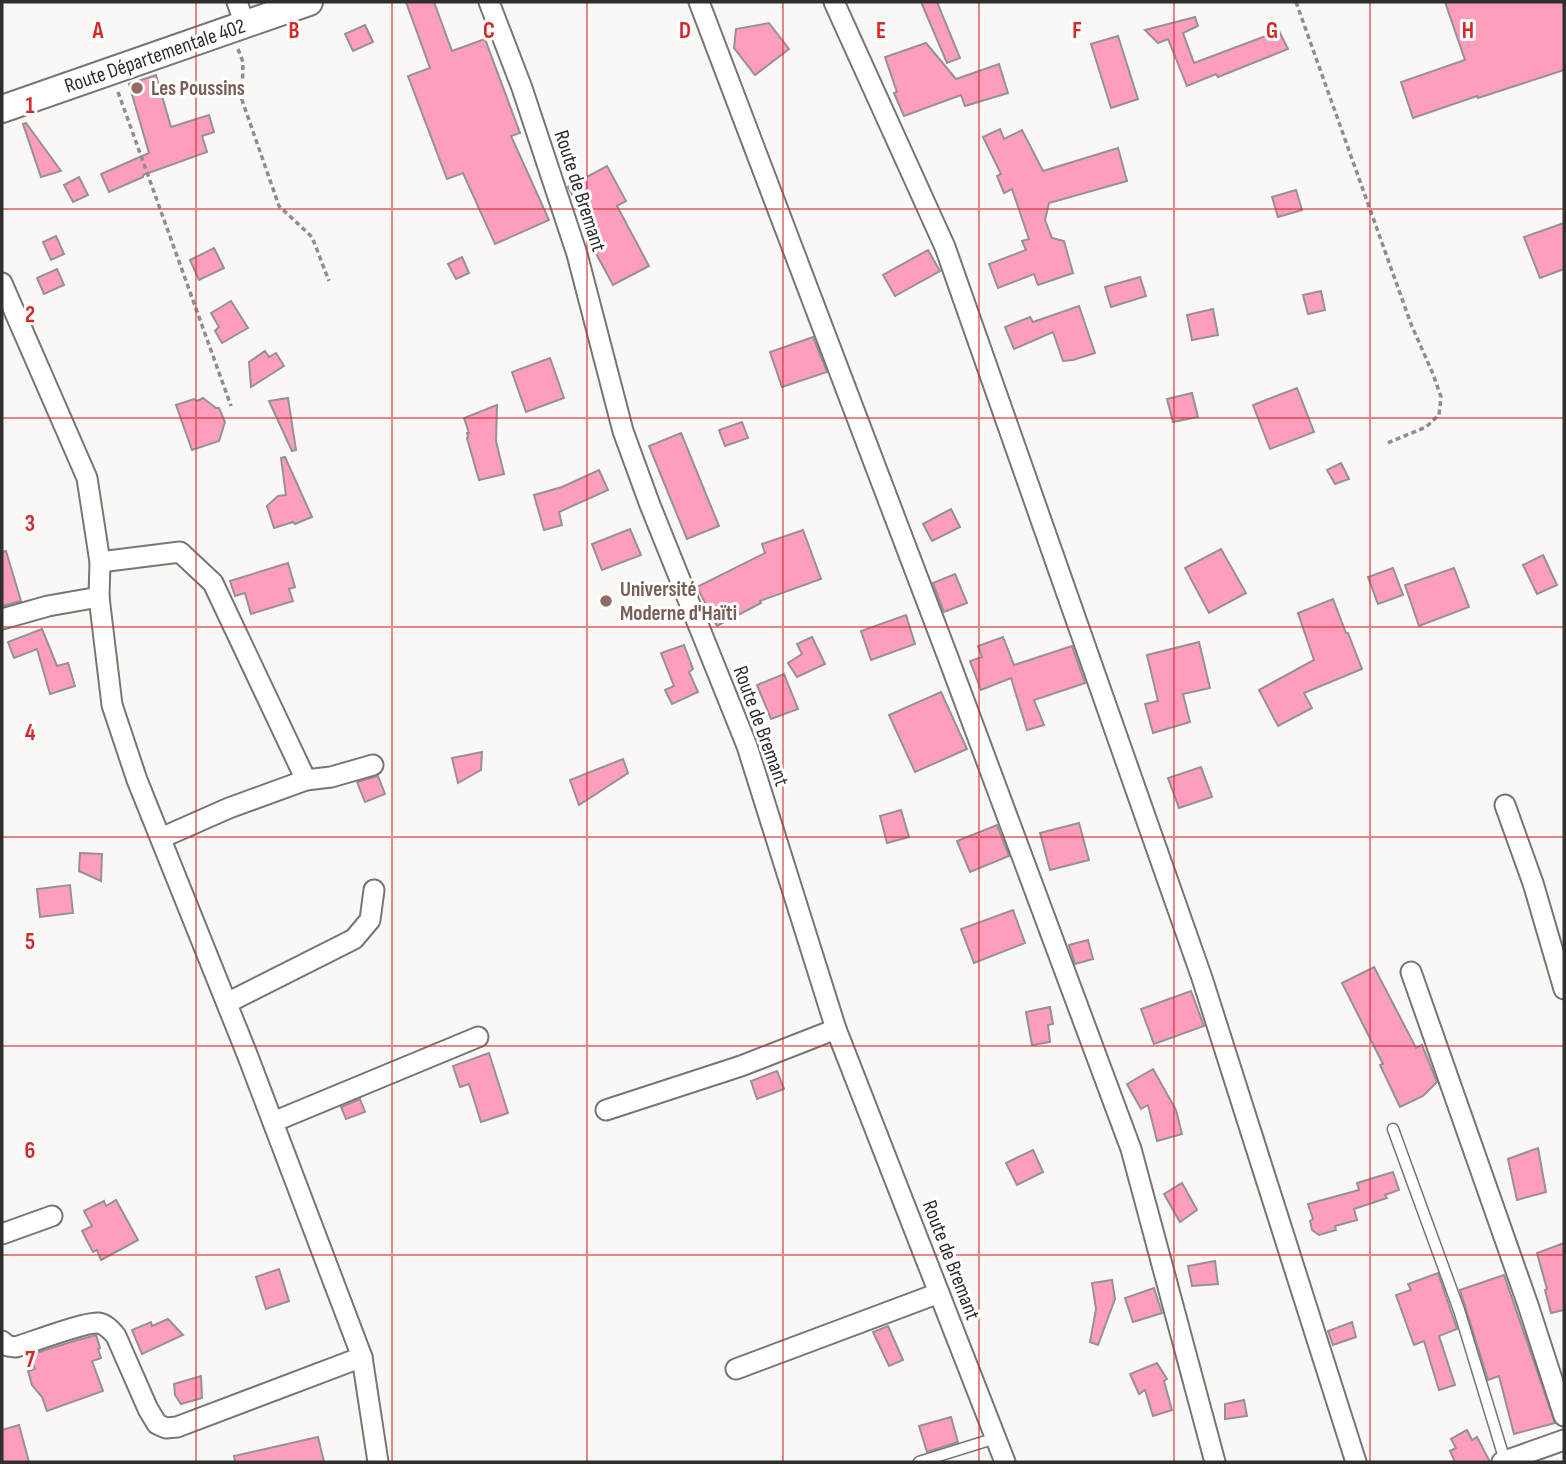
<svg xmlns="http://www.w3.org/2000/svg" width="1566" height="1464" viewBox="0 0 1566 1464" font-family="'Sofia Sans Condensed',sans-serif">
	<style>
		.building { fill: #fe9dbc; stroke: #969192; stroke-width: 2 }
		.lines { fill: none; stroke-linecap: round; stroke-linejoin: round }
		.lane-casing { stroke: #787673; stroke-width: 13 }
		.street-casing { stroke: #787673; stroke-width: 23 }
		.secondary-casing { stroke: #787673; stroke-width: 30 }
		.path { stroke: #8f8e8b; stroke-width: 3.5; stroke-dasharray: 5 3.5; stroke-linecap: butt }
		.lane { stroke: #fff; stroke-width: 10 }
		.street { stroke: #fff; stroke-width: 19 }
		.secondary { stroke: #fff; stroke-width: 26 }
		.grid { fill: none; stroke: #d62828; stroke-width: 2; stroke-opacity: 0.55 }
		.education-dot { fill: #8d6e63; stroke: #fff; stroke-width: 2.5 }
		.labels { text-anchor: middle; dominant-baseline: central; stroke-width: 6; stroke-linejoin: round; paint-order: stroke }
		.street-label { font-size: 21px; fill: #2f2f2d; stroke: #fff }
		.education-label { font-size: 21px; font-weight: bold; fill: #785e54; stroke: #fff; text-anchor: start }
		.grid-label { font-size: 23px; text-anchor: middle; font-weight: bold; fill: #d62828; stroke: #fff; stroke-width: 6; stroke-linejoin: round; paint-order: stroke }
	</style>
	<rect width="100%" height="100%" fill="#faf8f4"/>
	<!-- building -->
	<g class="building">
		<path d="M406 2H434L452 51 485 39 520 133 511 136 549 220 495 244 463 173 447 179 408 76 430 68Z"/>
		<path d="M921 2H937L960 58 947 63Z"/>
		<path d="M1445 2H1564V70L1478 98 1477 96 1413 118 1401 82 1465 60Z"/>
		<path d="M1195 17 1198 26 1183 33 1194 63 1279 31 1288 49 1218 77 1216 74 1187 86 1168 39 1158 43 1145 30Z"/>
		<path d="M769 23 789 49 755 75 734 48 736 29Z"/>
		<path d="M365 25 373 42 353 51 345 34Z"/>
		<path d="M1118 36 1138 99 1111 108 1091 44Z"/>
		<path d="M926 43 956 79 999 64 1008 93 965 106 961 95 904 116 894 93 897 92 885 57Z"/>
		<path d="M156 75 171 127 209 115 214 132 202 136 207 152 143 175V177L109 192 101 174 149 153 129 84Z"/>
		<path d="M26 123 61 171 41 177 23 124Z"/>
		<path d="M1000 129 1004 139 1022 130 1043 171 1118 148 1127 181 1049 203 1045 220 1052 238 1064 241 1073 273 1038 285 1034 274 998 288 989 264 1026 250 1022 241 1029 239 1012 189 1004 193 997 176 1001 174 983 137Z"/>
		<path d="M607 166 626 201 617 206 649 266 613 285 592 246 598 243 568 187Z"/>
		<path d="M79 177 88 195 73 202 64 185Z"/>
		<path d="M1296 190 1302 210 1278 217 1272 197Z"/>
		<path d="M1564 223V269L1540 278 1524 237Z"/>
		<path d="M56 236 64 254 51 260 43 242Z"/>
		<path d="M214 248 224 268 199 280 190 260Z"/>
		<path d="M928 250 940 271 895 296 883 275Z"/>
		<path d="M462 257 469 273 456 279 448 264Z"/>
		<path d="M57 269 64 285 44 294 37 278Z"/>
		<path d="M1140 277 1146 296 1111 307 1105 287Z"/>
		<path d="M1321 291 1325 310 1308 314 1303 295Z"/>
		<path d="M231 301 248 328 222 343 215 331 219 327 211 313Z"/>
		<path d="M1079 306 1095 353 1073 360 1063 361 1053 332 1014 349 1005 327 1030 317 1033 322Z"/>
		<path d="M1213 309 1218 335 1192 340 1187 315Z"/>
		<path d="M813 337 827 372 782 387 770 352Z"/>
		<path d="M265 351 269 357 276 353 284 366 251 387 249 362Z"/>
		<path d="M550 358 564 398 526 412 512 372Z"/>
		<path d="M1297 388 1314 432 1270 449 1253 405Z"/>
		<path d="M1192 393 1198 417 1173 422 1167 399Z"/>
		<path d="M203 398 216 408H219L225 422 219 441 192 450 176 405 194 399 197 401Z"/>
		<path d="M288 398 296 450 292 451 269 401Z"/>
		<path d="M497 405 496 441 504 474 479 480 467 438 468 437 467 433H469L464 418Z"/>
		<path d="M742 422 748 438 725 446 719 430Z"/>
		<path d="M681 433 719 526 687 539 649 446Z"/>
		<path d="M285 457 312 517 295 524 293 522 274 528 267 506 278 496 286 495 281 458Z"/>
		<path d="M1341 463 1349 479 1335 484 1327 470Z"/>
		<path d="M599 470 608 490 559 512 562 525 544 530 534 495 562 487Z"/>
		<path d="M951 509 960 527 932 541 923 524Z"/>
		<path d="M630 529 641 555 602 570 592 544Z"/>
		<path d="M803 530 821 579 760 601 761 603 717 626 697 587 765 553 762 544Z"/>
		<path d="M1221 549 1246 593 1209 613 1185 568Z"/>
		<path d="M6 551 21 601 2 606V552Z"/>
		<path d="M1543 555 1557 585 1537 594 1523 565Z"/>
		<path d="M288 563 295 587 289 589 293 601 251 614 245 593 235 596 230 581Z"/>
		<path d="M1393 568 1403 595 1378 604 1368 577Z"/>
		<path d="M1454 568 1469 607 1419 626 1405 585Z"/>
		<path d="M955 574 967 603 944 612 933 583Z"/>
		<path d="M1333 599 1346 633H1348L1362 669 1304 693 1312 708 1278 726 1259 690 1314 660 1298 613Z"/>
		<path d="M906 615 915 644 871 660 861 631Z"/>
		<path d="M42 629 57 666 68 663 75 686 50 694 37 649 14 658 8 642Z"/>
		<path d="M812 637 825 664 797 677 788 663 802 654 797 644Z"/>
		<path d="M1003 637 1014 665 1072 646 1085 683 1034 700 1044 725 1027 730 1011 678 981 690 970 661 982 657 978 646Z"/>
		<path d="M1199 642 1210 688 1183 694 1190 722 1153 733 1145 704 1158 701 1147 655Z"/>
		<path d="M684 645 693 669 689 672 698 692 672 704 665 690 674 686 661 653Z"/>
		<path d="M784 674 798 709 771 719 757 685Z"/>
		<path d="M941 692 967 749 915 772 889 715Z"/>
		<path d="M482 752 481 770 458 783 452 758Z"/>
		<path d="M623 759 628 773 579 805 570 780Z"/>
		<path d="M1201 767 1212 797 1179 808 1168 778Z"/>
		<path d="M378 776 385 794 365 802 357 782Z"/>
		<path d="M901 810 909 837 887 843 880 816Z"/>
		<path d="M1079 823 1089 860 1050 870 1040 833Z"/>
		<path d="M997 825 1009 856 970 872 957 841Z"/>
		<path d="M80 853 102 854 101 881 79 871Z"/>
		<path d="M70 885 73 913 40 917 37 889Z"/>
		<path d="M1013 910 1025 943 974 963 961 929Z"/>
		<path d="M1088 940 1093 959 1075 964 1069 945Z"/>
		<path d="M1374 967 1416 1048 1422 1045 1437 1082 1423 1096 1400 1107 1380 1065 1383 1064 1342 983Z"/>
		<path d="M1191 991 1204 1026 1154 1044 1141 1009Z"/>
		<path d="M1050 1007 1053 1024 1048 1025 1050 1042 1032 1045 1026 1012Z"/>
		<path d="M489 1053 508 1113 481 1122 469 1084 460 1087 453 1066Z"/>
		<path d="M1153 1069 1176 1110 1182 1134 1157 1141 1148 1105 1141 1109 1127 1084Z"/>
		<path d="M777 1071 784 1089 757 1099 751 1081Z"/>
		<path d="M360 1099 365 1112 346 1119 341 1107Z"/>
		<path d="M1538 1148 1546 1192 1517 1200 1508 1159Z"/>
		<path d="M1033 1150 1043 1172 1017 1185 1006 1163Z"/>
		<path d="M1393 1172 1399 1190 1385 1195 1387 1198 1354 1209 1357 1220 1335 1226 1336 1230 1319 1235 1312 1230 1310 1221 1313 1219 1308 1204 1359 1190 1357 1183Z"/>
		<path d="M1182 1183 1197 1210 1180 1222 1164 1194Z"/>
		<path d="M116 1200 138 1240 101 1260 97 1250 93 1252 82 1231 92 1226 84 1211 104 1201 106 1206Z"/>
		<path d="M1564 1243V1310L1551 1313 1545 1290 1547 1289 1537 1253Z"/>
		<path d="M1215 1261 1218 1284 1192 1286 1188 1266Z"/>
		<path d="M279 1269 289 1301 266 1309 256 1277Z"/>
		<path d="M1438 1273 1457 1329 1439 1336 1455 1385 1439 1390 1424 1341 1414 1345 1396 1295 1411 1290 1408 1284Z"/>
		<path d="M1504 1275 1555 1423 1514 1434 1499 1376 1488 1380 1460 1290Z"/>
		<path d="M1112 1280 1115 1299 1098 1345 1090 1342 1096 1309 1092 1283Z"/>
		<path d="M1154 1288 1162 1313 1133 1322 1125 1298Z"/>
		<path d="M168 1319 183 1335 142 1354 132 1330 151 1322 152 1326Z"/>
		<path d="M1352 1322 1356 1337 1333 1345 1328 1331Z"/>
		<path d="M888 1326 903 1360 889 1366 873 1332Z"/>
		<path d="M96 1335 100 1348 98 1349 101 1358 92 1361 103 1391 47 1411 42 1397 32 1385 28 1371 35 1369 30 1355 74 1341Z"/>
		<path d="M1157 1363 1167 1379 1164 1381 1172 1410 1153 1416 1145 1390 1139 1394 1130 1374Z"/>
		<path d="M201 1376 202 1398 181 1404 175 1395 174 1384Z"/>
		<path d="M1244 1400 1247 1416 1225 1419V1404Z"/>
		<path d="M951 1417 958 1442 927 1452 919 1426Z"/>
		<path d="M19 1425 29 1462H2V1430Z"/>
		<path d="M1467 1430 1472 1440 1477 1437 1490 1462H1455L1450 1451 1456 1448 1451 1439Z"/>
		<path d="M318 1437 324 1462H235L234 1456Z"/>
	</g>
	<g class="lines">
		<defs>
			<g id="lane">
				<path d="M1393 1129 1459 1310 1505 1461"/>
				<path d="M919 1462 996 1438"/>
			</g>
			<g id="street">
				<path d="M237 2 245 25"/>
				<path d="M489 2 522 88 577 254 623 431 650 505 747 746 836 1029 1005 1462"/>
				<path d="M699 2 949 660 1131 1149 1215 1462"/>
				<path d="M834 2 945 247 1202 978 1356 1462"/>
				<path d="M2 283 87 478 100 562 99 597 112 705 137 780 247 1054 362 1357 378 1462"/>
				<path d="M100 562 180 552 213 583 306 780 331 777 373 765"/>
				<path d="M2 619 48 606 99 597"/>
				<path d="M1505 805 1533 883 1564 989"/>
				<path d="M161 838 229 808 306 780"/>
				<path d="M1411 972 1528 1305 1564 1416"/>
				<path d="M227 1003 354 939 370 920 374 890"/>
				<path d="M606 1110 741 1066 836 1029"/>
				<path d="M273 1122 478 1037"/>
				<path d="M2 1234 52 1216"/>
				<path d="M2 1341 8 1346 16 1347C32 1342 84 1322 98 1323 106 1324 111 1330 116 1336L148 1409 157 1424 166 1428 177 1427 362 1357"/>
				<path d="M736 1369 939 1293"/>
				<path d="M1502 1462 1564 1440"/>
			</g>
			<path id="secondary" d="M2 109 309 2"/>
		</defs>
		<!-- lane casing -->
		<use href="#lane" class="lane-casing"/>
		<!-- street casing -->
		<use href="#street" class="street-casing"/>
		<!-- secondary casing -->
		<use href="#secondary" class="secondary-casing"/>
		<!-- path -->
		<g class="path">
			<path d="M1296 2 1411 324 1433 374 1441 397 1439 415 1426 427 1385 444"/>
			<path d="M238 49 243 62 242 100 279 206 312 237 329 281"/>
			<path d="M118 92 231 406"/>
		</g>
		<!-- lane -->
		<use href="#lane" class="lane"/>
		<!-- street -->
		<use href="#street" class="street"/>
		<!-- secondary -->
		<use href="#secondary" class="secondary"/>
	</g>
	<!-- grid -->
	<path class="grid" d="M196 2V1462M392 2V1462M587 2V1462M783 2V1462M979 2V1462M1174 2V1462M1370 2V1462M2 209H1564M2 418H1564M2 627H1564M2 837H1564M2 1046H1564M2 1255H1564"/>
	<!-- markers -->
	<g class="education-dot">
		<circle cx="137" cy="88" r="7"/>
		<circle cx="606" cy="601" r="7"/>
	</g>
	<g class="labels">
		<!-- street labels -->
		<g class="street-label">
			<text transform="translate(155 56) rotate(-19)">Route Départementale 402</text>
			<text transform="translate(580 191) rotate(72)">Route de Bremant</text>
			<text transform="translate(761 726) rotate(70)">Route de Bremant</text>
			<text transform="translate(951 1260) rotate(69)">Route de Bremant</text>
		</g>
		<!-- education labels -->
		<g class="education-label">
			<text x="151" y="88">Les Poussins</text>
			<text x="620" y="589">Université<tspan x="620" dy="24">Moderne d'Haïti</tspan></text>
		</g>
	</g>
	<g class="grid-label">
		<text x="98" y="38">A</text>
		<text x="294" y="38">B</text>
		<text x="489" y="38">C</text>
		<text x="685" y="38">D</text>
		<text x="881" y="38">E</text>
		<text x="1077" y="38">F</text>
		<text x="1272" y="38">G</text>
		<text x="1468" y="38">H</text>
		<text x="30" y="113">1</text>
		<text x="30" y="322">2</text>
		<text x="30" y="531">3</text>
		<text x="30" y="740">4</text>
		<text x="30" y="949">5</text>
		<text x="30" y="1158">6</text>
		<text x="30" y="1367">7</text>
	</g>
	<!-- border -->
	<rect width="1566" height="1464" fill="none" stroke="#2f2f2d" stroke-width="7"/>
</svg>
